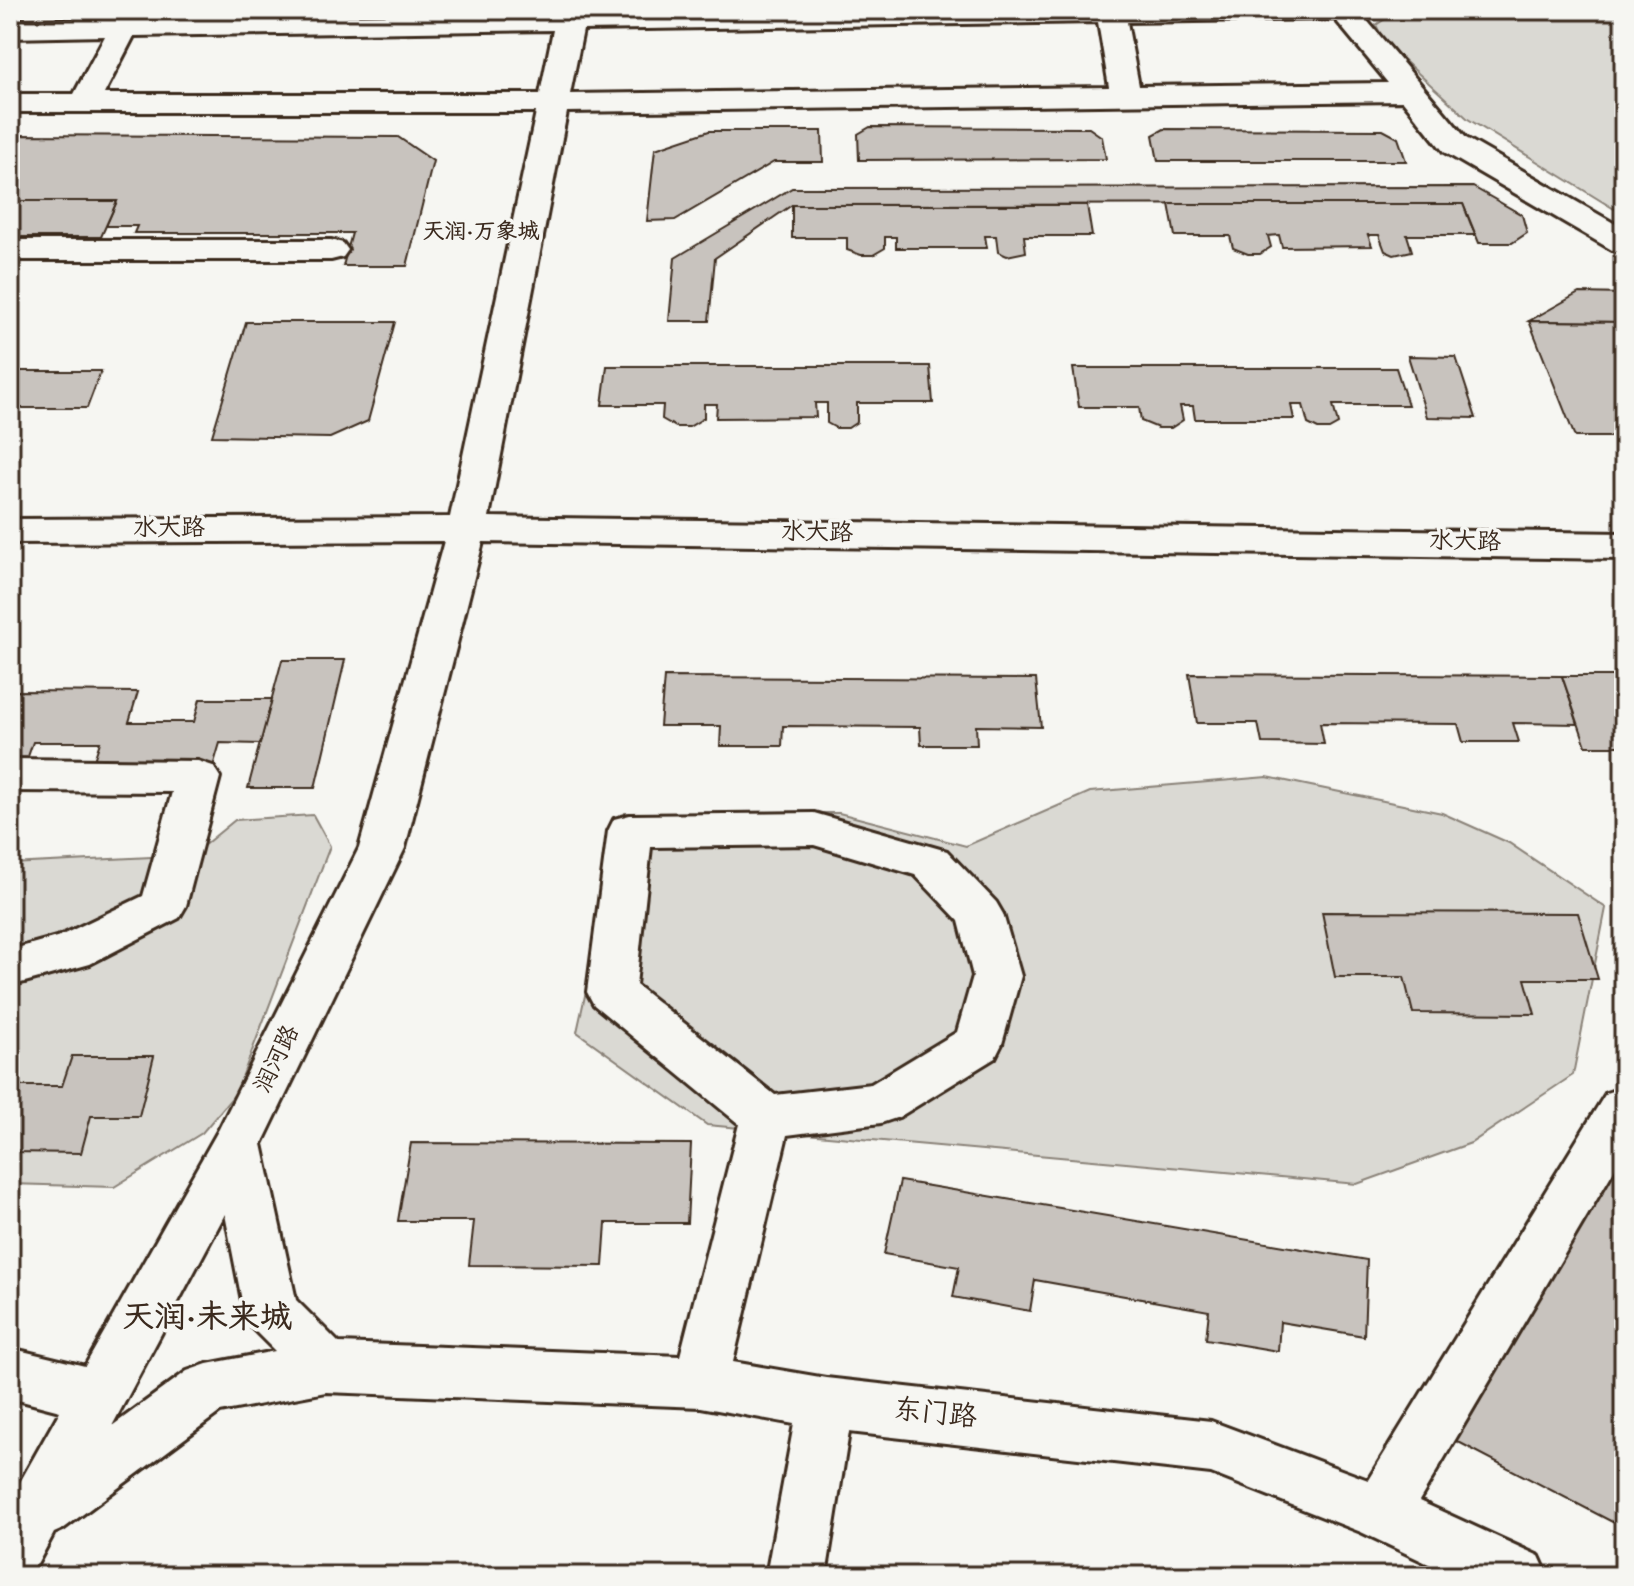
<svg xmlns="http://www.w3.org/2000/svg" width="1634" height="1586" viewBox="0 0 1634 1586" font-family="'Gochi Hand','LXGW WenKai TC',sans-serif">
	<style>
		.green { fill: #dad9d3; stroke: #8a8278; stroke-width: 2 }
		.building { fill: #c8c3be; stroke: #3b2a1e; stroke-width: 2 }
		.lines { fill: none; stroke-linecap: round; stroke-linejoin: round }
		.minor-casing { stroke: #3b2a1e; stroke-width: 6 }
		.minor { fill: #f6f6f2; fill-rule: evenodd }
		.labels { text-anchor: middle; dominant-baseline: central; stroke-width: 7; stroke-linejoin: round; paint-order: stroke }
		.far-neighbourhood-label { font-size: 22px; font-weight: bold; fill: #3b2a1e; stroke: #f6f6f2 }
		.street-label { font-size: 24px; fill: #3b2a1e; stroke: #f6f6f2 }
		.near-street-label { font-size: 28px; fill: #3b2a1e; stroke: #f6f6f2 }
		.near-neighbourhood-label { font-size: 32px; font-weight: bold; fill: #3b2a1e; stroke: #f6f6f2 }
	</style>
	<rect width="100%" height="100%" fill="#f6f6f2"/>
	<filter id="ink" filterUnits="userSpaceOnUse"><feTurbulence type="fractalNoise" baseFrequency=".0125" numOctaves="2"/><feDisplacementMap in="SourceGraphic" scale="16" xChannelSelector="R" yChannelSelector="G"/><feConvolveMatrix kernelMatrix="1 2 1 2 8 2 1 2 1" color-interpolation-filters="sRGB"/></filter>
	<g filter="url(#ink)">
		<!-- green -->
		<g class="green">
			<path d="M1624 10V215L1468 119 1385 43 1376 25 1388 17Z"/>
			<path d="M1267 777 1442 813 1509 843 1606 908 1573 1075 1471 1143 1357 1184 707 1125 577 1032 625 813H839L966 846 1090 792Z"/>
			<path d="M313 815 330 846 236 1093 202 1133 114 1187 10 1184V864L192 855 235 820Z"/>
		</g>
		<!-- building -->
		<g class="building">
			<path d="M870 127 1089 128 1102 137 1106 159 859 160 858 134Z"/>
			<path d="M1164 129 1383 130 1398 138 1406 161H1158L1153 135Z"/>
			<path d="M709 131H822L823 162H774L675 220 647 221 655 149Z"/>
			<path d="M10 135 398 137 433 161 407 266H343L352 233H134L137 226H106L117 201H10Z"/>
			<path d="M1473 187 1522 215 1527 233 1512 243H1479L1463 204 792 205 715 258 709 321H669L675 258 792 188Z"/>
			<path d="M10 201H117L101 237H10Z"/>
			<path d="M1169 204H1463L1475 235H1407L1412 251 1394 255 1385 251 1379 235H1368L1372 246 1282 247 1279 235 1268 236 1271 247 1260 254H1248L1233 248 1230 236H1175Z"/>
			<path d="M792 205H1087L1092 236H1024L1026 252 1007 256 998 252 996 236H985L987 248H896V237H885V248L873 255H861L847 250V238H792Z"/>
			<path d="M1579 293 1624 294V322L1529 321Z"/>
			<path d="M1529 321 1624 322V437H1575Z"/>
			<path d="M246 322H395L368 421 330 438 212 436Z"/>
			<path d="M1408 356 1456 357 1476 418 1427 417Z"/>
			<path d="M607 366H930L933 403H857V422L848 428H836L827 423V403H815L816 417 716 418 717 404H704V418L689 427H676L662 419 663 405H602Z"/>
			<path d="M1073 368H1396L1408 405H1333L1338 424 1329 429H1318L1308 424 1303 405H1291L1294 419H1195L1193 406H1180L1183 420 1171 428H1158L1141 421 1139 407H1079Z"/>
			<path d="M10 371H101L87 408H11L10 411Z"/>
			<path d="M282 660H345L315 788H248Z"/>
			<path d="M1189 674 1562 676 1578 724 1513 723 1519 742H1463L1458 724 1320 723 1324 744 1262 743 1258 723H1197Z"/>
			<path d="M1562 676H1624V746H1586Z"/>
			<path d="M664 677 1036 679 1041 727 976 726 977 745H921L920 727 783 726 782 746H720L721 726H660Z"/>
			<path d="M17 691 138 692 129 722H194L200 699H272L260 744 220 743 212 770 91 769 100 742H33L23 771H10V710Z"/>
			<path d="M1322 912 1578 913 1598 979H1525L1535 1014 1413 1013 1404 977H1335Z"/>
			<path d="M72 1056H154L139 1116H91L81 1153 10 1152V1086H62Z"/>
			<path d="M411 1143 691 1144 687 1223H606L603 1266 469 1265 474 1221H398Z"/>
			<path d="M1624 1161V1388L1617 1399 1624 1403V1528L1445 1435 1589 1199Z"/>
			<path d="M900 1181 1367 1260 1364 1336 1280 1322 1278 1351 1206 1339 1209 1311 1035 1280 1030 1311 953 1297 959 1267 884 1254Z"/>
		</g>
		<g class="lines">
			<defs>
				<g id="minor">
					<path d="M558 10H1372L1364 17 1466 138 1624 229V253L1612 250 1444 152 1403 101 567 112 489 517 1624 533V559L483 542 405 848 262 1144 296 1300 339 1343 680 1356 739 1124 594 1005 587 992 608 831 614 819 630 815 814 813 947 851 996 902 1003 914 1021 976 1002 1044 995 1058 899 1117 881 1123 787 1135 733 1362 826 1378 1211 1421 1368 1480 1606 1093 1624 1087V1153L1419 1501 1539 1556 1548 1576H1454L1361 1532 1211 1473 849 1432 826 1576H766L794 1424 701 1407 326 1392 220 1412 63 1529 54 1533 31 1576H10V1500L60 1411 10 1398V1348L85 1366 219 1129 359 848 444 541 10 543V519L450 517 536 112H10V94H74L105 36 10 38V20L557 13ZM1335 19 1388 83 1139 86 1127 22ZM1098 22 1109 87 570 94 583 30ZM553 30 540 94H104L134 36ZM814 845 915 875 959 921 973 976 957 1032 871 1084 775 1095 636 985 651 847ZM225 1214 244 1311 252 1328 275 1351 207 1364 187 1371 112 1426Z"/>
					<path d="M10 240H331L343 243 348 250 343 257 331 260H10Z"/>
					<path d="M10 759 198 761 213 766 220 777 186 906 179 918 90 964 10 986V950L60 936 143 896 172 792 10 791Z"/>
				</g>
			</defs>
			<!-- minor casing -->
			<use href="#minor" class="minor-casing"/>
			<!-- minor -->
			<use href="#minor" class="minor"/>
		</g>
	</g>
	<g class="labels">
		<!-- far-neighbourhood labels -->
		<g class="far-neighbourhood-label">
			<text x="481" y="234">天润·万象城</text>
		</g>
		<!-- street labels -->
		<g class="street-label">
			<text x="169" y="530">水大路</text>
			<text transform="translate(817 535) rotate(1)">水大路</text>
			<text transform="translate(1465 544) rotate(1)">水大路</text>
			<text transform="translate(279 1060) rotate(-64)">润河路</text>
		</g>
		<!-- near-street labels -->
		<g class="near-street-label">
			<text transform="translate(935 1416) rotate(6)">东门路</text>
		</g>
		<!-- near-neighbourhood labels -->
		<g class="near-neighbourhood-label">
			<text x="207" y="1321">天润·未来城</text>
		</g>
	</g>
	<!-- margin -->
	<rect width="1634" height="1586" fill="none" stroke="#f6f6f2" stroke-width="40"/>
	<rect x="20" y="20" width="1594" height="1546" fill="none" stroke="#3b2a1e" stroke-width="3" filter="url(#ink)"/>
</svg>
